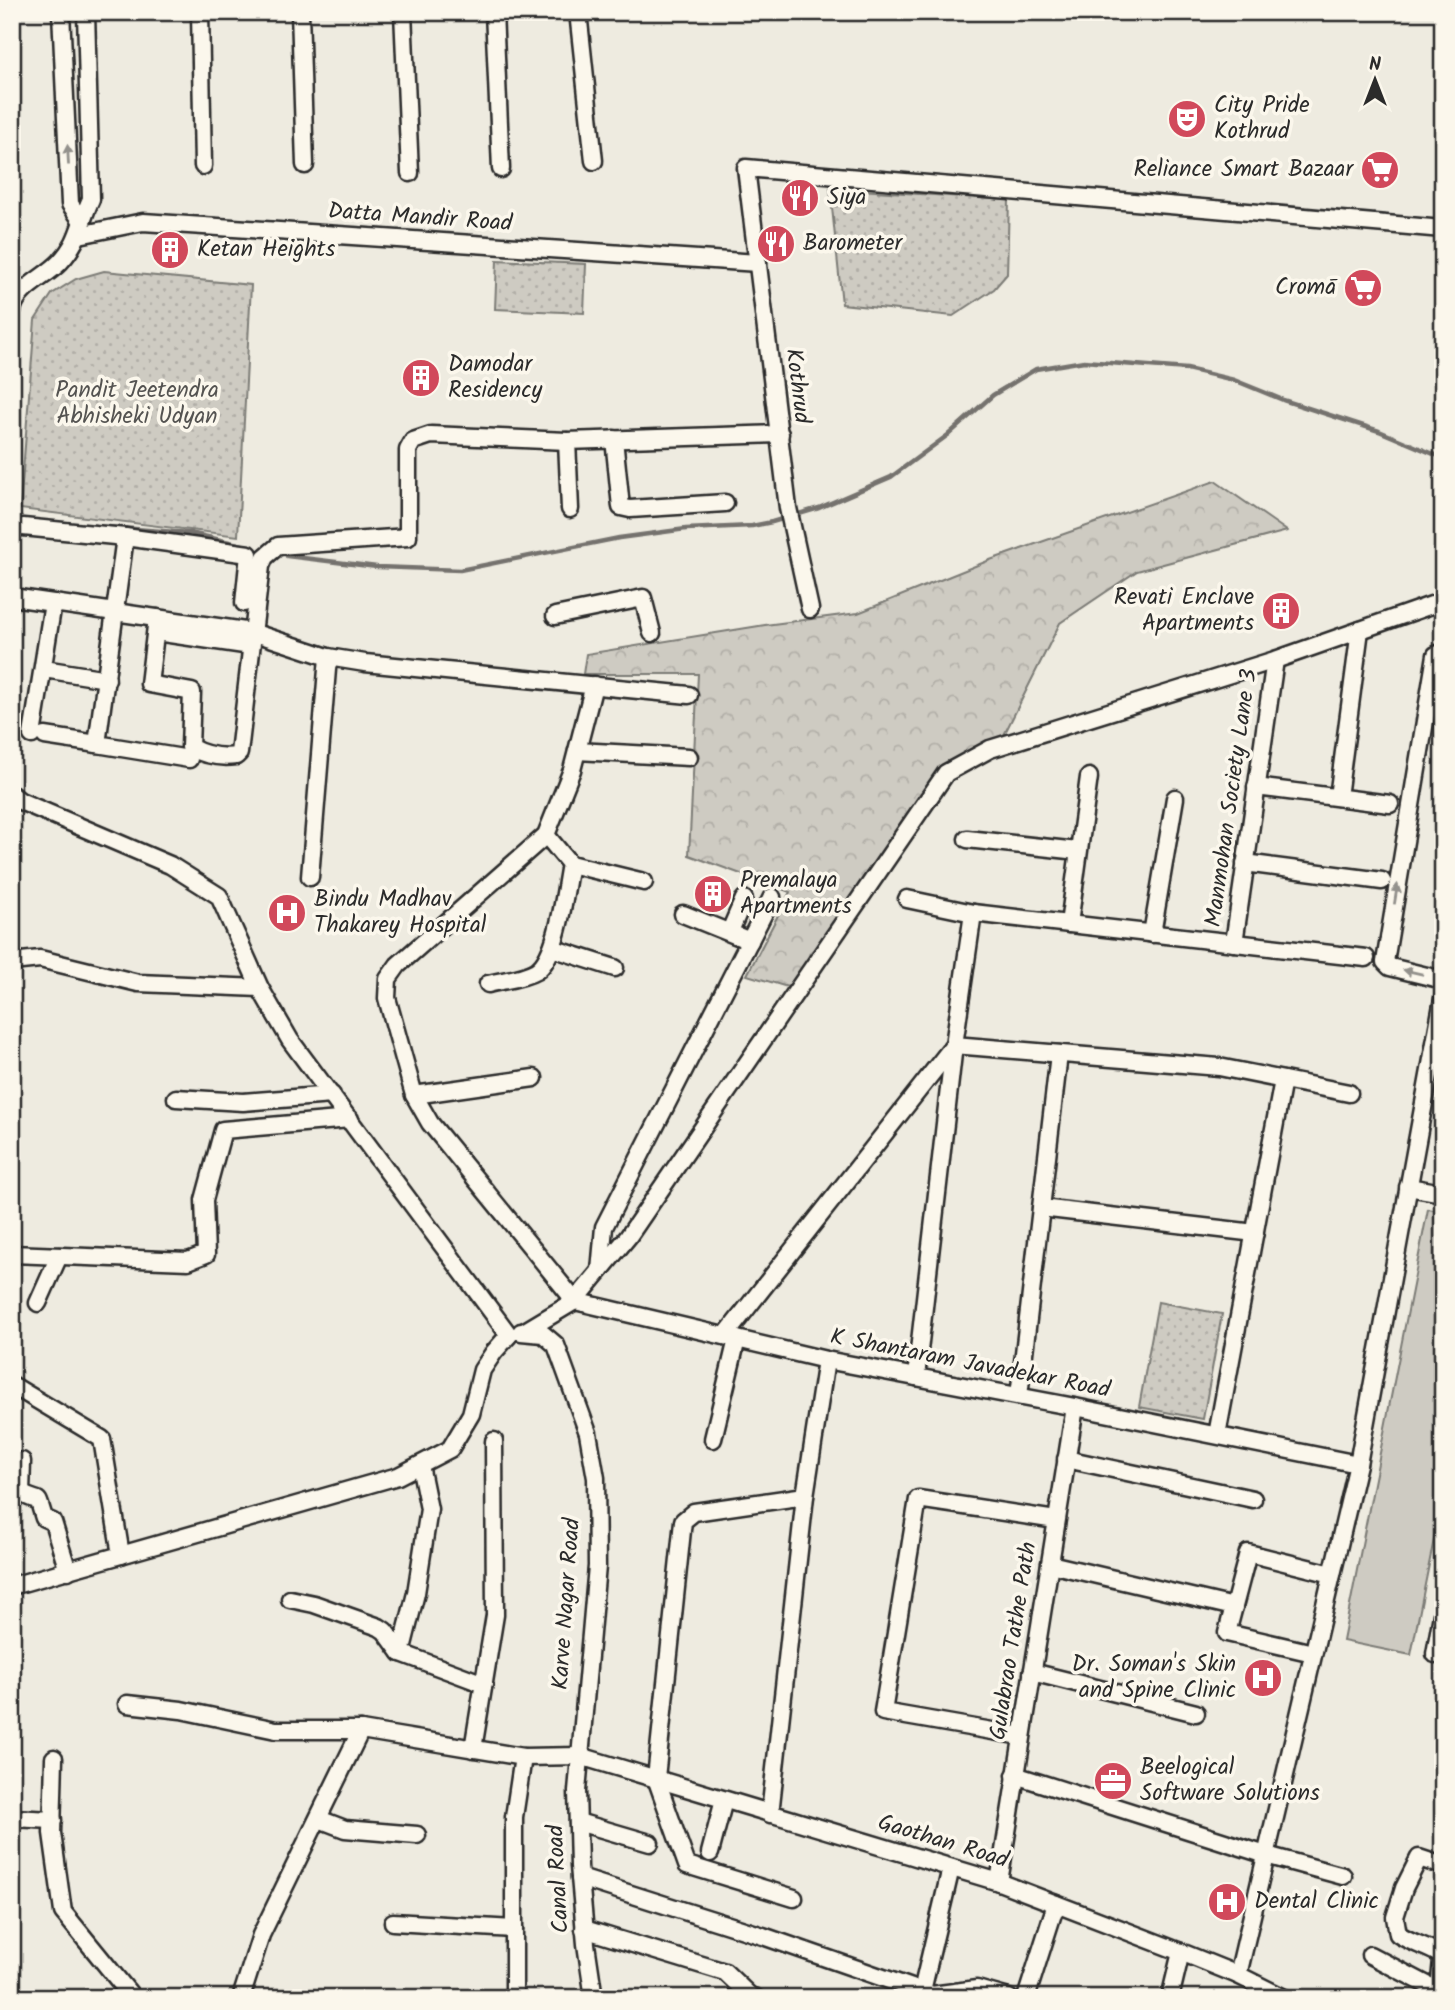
<svg xmlns="http://www.w3.org/2000/svg" width="1455" height="2010" viewBox="0 0 1455 2010" font-family="Kalam,sans-serif">
	<style>
		.grass { fill: #cecbc2; stroke: #7c7b76; stroke-width: 2 }
		.forest { fill: url(#forest-crowns); stroke: #7c7b76; stroke-width: 2 }
		.park { fill: url(#park-dots); stroke: #7c7b76; stroke-width: 2 }
		.lines { fill: none; stroke-linecap: round; stroke-linejoin: round }
		.stream { stroke: #74726e; stroke-width: 4.5 }
		.minor-casing { stroke: #2b2b2b; stroke-width: 21 }
		.minor { stroke: #fbf7ec; stroke-width: 16 }
		.oneway { fill: #93918c }
		.labels { text-anchor: middle; dominant-baseline: central; stroke-width: 7; stroke-linejoin: round; paint-order: stroke }
		.poi-label { font-size: 23px; fill: #2b2b2b; stroke: #fbf7ec; text-anchor: start }
		.street-label { font-size: 23px; fill: #2b2b2b; stroke: #fbf7ec }
		.park-label { font-size: 23px; fill: #545351; stroke: #fbf7ec }
	</style>
	<defs>
		<pattern id="forest-crowns" width="20" height="18" patternUnits="userSpaceOnUse" patternTransform="scale(1.75)"><rect width="20" height="18" fill="#cecbc2"/><path d="M2 6a3 3 0 1 1 6 0M12 15a3 3 0 1 1 6 0" fill="none" stroke="#b1aea7"/></pattern>
		<pattern id="park-dots" width="8" height="8" patternUnits="userSpaceOnUse" patternTransform="scale(1.75)"><rect width="8" height="8" fill="#cecbc2"/><path d="M2 2h.1M6 6h.1" fill="none" stroke="#b1aea7" stroke-width="1.8" stroke-linecap="round"/></pattern>
	</defs>
	<rect width="100%" height="100%" fill="#eeebe0"/>
	<filter id="ink" filterUnits="userSpaceOnUse"><feTurbulence type="fractalNoise" baseFrequency=".0143" numOctaves="2"/><feDisplacementMap in="SourceGraphic" scale="14" xChannelSelector="R" yChannelSelector="G"/><feConvolveMatrix kernelMatrix="1 2 1 2 8 2 1 2 1" color-interpolation-filters="sRGB"/></filter>
	<g filter="url(#ink)">
		<!-- grass -->
		<path class="grass" d="M1428 1209 1443 1212V1494L1411 1655 1343 1641Z"/>
		<!-- forest -->
		<path class="forest" d="M1215 481 1287 531 1137 571 1060 623 1004 735 940 768 791 988 747 975 790 892 689 855 698 674H583L586 654 765 625 858 613 990 560Z"/>
		<!-- park -->
		<g class="park">
			<path d="M830 188 1009 200 1007 274 994 289 953 316 842 304Z"/>
			<path d="M497 260 586 264 584 313 495 309Z"/>
			<path d="M104 271 251 285 238 536 20 509 35 320 52 294 76 279Z"/>
			<path d="M1158 1302 1222 1314 1203 1419 1139 1407Z"/>
		</g>
		<g class="lines">
			<!-- stream -->
			<g class="stream">
				<path d="M93 526 190 533 251 547"/>
				<path d="M287 556 377 567 460 570 619 538 686 529 752 526 772 522 819 508 891 477 948 435 993 395 1036 369 1084 361 1187 369 1234 380 1283 400 1379 431 1443 458"/>
			</g>
			<defs>
				<g id="minor">
					<path d="M61 12 70 204 81 220"/>
					<path d="M200 12 203 166"/>
					<path d="M300 12 305 165"/>
					<path d="M403 12 410 173"/>
					<path d="M494 12 501 169"/>
					<path d="M578 12 594 161"/>
					<path d="M79 235 143 222 758 263"/>
					<path d="M12 311C15 289 45 278 60 262 80 241 79 224 91 199L86 12"/>
					<path d="M614 439 621 507 630 509 725 503"/>
					<path d="M567 441 570 509"/>
					<path d="M23 527 125 537 249 554 244 603"/>
					<path d="M125 537 97 744 189 759"/>
					<path d="M12 597 252 632 328 657 365 663 689 695"/>
					<path d="M810 609 788 508 746 168 1443 229"/>
					<path d="M555 616 643 598 652 633"/>
					<path d="M157 618 149 684 192 692 190 747C204 755 220 758 236 756L239 753 261 566 265 557 278 546 408 537V450L413 441 431 435 567 441 780 434"/>
					<path d="M156 632 251 646"/>
					<path d="M1443 652 1436 655 1385 962 1390 967 1443 980"/>
					<path d="M44 669 107 679"/>
					<path d="M594 685 572 770 546 835 398 965 388 979 387 998 414 1095 430 1123 575 1301 826 1360 1075 1407 1358 1464"/>
					<path d="M32 735 53 603"/>
					<path d="M45 736 97 744"/>
					<path d="M577 751 689 757"/>
					<path d="M1256 787 1390 804"/>
					<path d="M12 795 20 801 170 865 219 896 260 988 290 1040 509 1335"/>
					<path d="M1338 797 1360 630"/>
					<path d="M967 839 1078 851"/>
					<path d="M1245 863 1382 881"/>
					<path d="M570 864 644 882"/>
					<path d="M310 877 328 657"/>
					<path d="M907 899 973 913 1366 958"/>
					<path d="M683 914 750 941"/>
					<path d="M1069 924 1089 777"/>
					<path d="M730 931 744 899"/>
					<path d="M1152 934 1175 798"/>
					<path d="M1234 943 1275 660"/>
					<path d="M552 948 615 968"/>
					<path d="M12 962 40 959 138 983 260 988"/>
					<path d="M488 984C503 980 522 979 536 971 558 957 565 890 570 864L546 835"/>
					<path d="M414 1095 534 1078"/>
					<path d="M176 1098 243 1102 332 1095"/>
					<path d="M1408 1187 1443 1193"/>
					<path d="M1041 1208 1255 1233"/>
					<path d="M12 1254 188 1261 206 1254 204 1200 223 1130 350 1119"/>
					<path d="M600 1271 604 1227 772 897"/>
					<path d="M38 1303 59 1256"/>
					<path d="M525 1331 575 1301 628 1237 946 773 990 749 1275 660 1443 601"/>
					<path d="M521 1332 543 1334 556 1345 588 1433 596 1478 597 1566 577 1791 579 1866 586 1944 594 1998"/>
					<path d="M725 1336 954 1045 973 913"/>
					<path d="M916 1377 954 1045 1219 1067 1349 1093"/>
					<path d="M12 1385 102 1439 121 1555"/>
					<path d="M1019 1396 1059 1054"/>
					<path d="M1217 1435 1283 1080"/>
					<path d="M713 1439 737 1339"/>
					<path d="M1066 1459 1253 1499"/>
					<path d="M22 1461 21 1493C43 1506 35 1490 44 1518L53 1522 68 1571"/>
					<path d="M1050 1564 1234 1607"/>
					<path d="M12 1586 398 1476 450 1449 471 1414 482 1370 494 1352 509 1335"/>
					<path d="M290 1599 314 1604 379 1627 385 1631 401 1653 484 1684"/>
					<path d="M401 1653 416 1593 429 1509 420 1465"/>
					<path d="M1313 1653 1227 1633 1248 1553 1332 1574"/>
					<path d="M1435 1654 1443 1609"/>
					<path d="M1032 1672 1196 1713"/>
					<path d="M127 1704 181 1710 276 1730H361L523 1757 580 1756 999 1882 1181 1952 1238 1975 1284 1998"/>
					<path d="M1021 1736 883 1712 918 1499 1056 1520"/>
					<path d="M473 1749 495 1615 494 1441"/>
					<path d="M54 1758 52 1833 63 1912 133 1998"/>
					<path d="M1015 1775 1266 1855 1343 1876"/>
					<path d="M770 1814 805 1496 826 1360"/>
					<path d="M12 1818 53 1820"/>
					<path d="M319 1819 345 1829 417 1835"/>
					<path d="M578 1822 650 1843"/>
					<path d="M710 1853 724 1800"/>
					<path d="M580 1878 763 1936 932 1995 977 1989 1009 1998"/>
					<path d="M999 1882 1075 1407"/>
					<path d="M794 1898 687 1865 656 1778 683 1521 694 1512 805 1496"/>
					<path d="M393 1922 514 1929"/>
					<path d="M584 1929 725 1972 750 1996 756 1998"/>
					<path d="M1443 1949 1439 1991 1443 1993"/>
					<path d="M1370 1955 1439 1991"/>
					<path d="M1441 1955C1427 1946 1411 1943 1398 1934L1395 1917 1404 1888 1419 1858 1443 1866"/>
					<path d="M1238 1975 1358 1464 1443 999"/>
					<path d="M922 1991 951 1868"/>
					<path d="M241 1998 261 1935 361 1730"/>
					<path d="M514 1998V1817L523 1757"/>
					<path d="M1026 1998 1056 1904"/>
					<path d="M1170 1998 1181 1952"/>
				</g>
			</defs>
			<!-- minor casing -->
			<use href="#minor" class="minor-casing"/>
			<!-- minor -->
			<use href="#minor" class="minor"/>
		</g>
		<!-- one-way arrows -->
		<defs><path id="oneway-solid" d="M-6-.8H1V-3.2L6.5 0L1 3.2V.8H-6Z" transform="scale(1.75)"/></defs>
		<g class="oneway">
			<use href="#oneway-solid" transform="translate(68 155) rotate(-93)"/>
			<use href="#oneway-solid" transform="translate(1396 894) rotate(-81)"/>
			<use href="#oneway-solid" transform="translate(1413 972) rotate(-167)"/>
		</g>
	</g>
	<!-- icons -->
	<defs>
		<symbol id="theatre-disc" viewBox="-11 -11 22 22"><circle r="9.5" fill="#d1495b" stroke="#fbf7ec"/><path d="M-5-5.5Q0-4 5-5.5V0Q5 5 0 6Q-5 5-5 0ZM-3.3-2.5H-1v1.5H-3.3ZM1-2.5H3.3v1.5H1ZM-2.8 1Q0 5.5 2.8 1Z" fill="#fff"/></symbol>
		<symbol id="supermarket-disc" viewBox="-11 -11 22 22"><circle r="9.5" fill="#d1495b" stroke="#fbf7ec"/><path d="M-6-5.5h2.5l.6 2H6L4.5 2H-2.5L-4.4-4H-6ZM-1.5 3.2a1.3 1.3 0 1 0 .1 0ZM3 3.2a1.3 1.3 0 1 0 .1 0Z" fill="#fff"/></symbol>
		<symbol id="restaurant-disc" viewBox="-11 -11 22 22"><circle r="9.5" fill="#d1495b" stroke="#fbf7ec"/><path d="M-5-6h1v4h1v-4h1v4h1v-4h1v5L-1.5 .5V6h-2V.5L-5-1ZM5-6V6H3V1.5H1.5Q1.5-4 5-6Z" fill="#fff"/></symbol>
		<symbol id="building-disc" viewBox="-11 -11 22 22"><circle r="9.5" fill="#d1495b" stroke="#fbf7ec"/><path d="M-4-6H4V6H1V3H-1V6H-4ZM-2.5-4.3h1.7v1.8h-1.7ZM.8-4.3h1.7v1.8H.8ZM-2.5-1h1.7V.8h-1.7ZM.8-1h1.7V.8H.8Z" fill="#fff"/></symbol>
		<symbol id="hospital-disc" viewBox="-11 -11 22 22"><circle r="9.5" fill="#d1495b" stroke="#fbf7ec"/><path d="M-5-5h3v3.5h4V-5h3V5h-3V1.5h-4V5h-3Z" fill="#fff"/></symbol>
		<symbol id="office-disc" viewBox="-11 -11 22 22"><circle r="9.5" fill="#d1495b" stroke="#fbf7ec"/><path d="M-6-3h4V-5.5h4V-3h4V5H-6ZM-1-4.5V-3h2v-1.5ZM-6 0V1H6V0Z" fill="#fff"/></symbol>
	</defs>
	<g fill-rule="evenodd">
		<use href="#theatre-disc" x="1165" y="97" width="44" height="44"/>
		<use href="#supermarket-disc" x="1358" y="148" width="44" height="44"/>
		<use href="#restaurant-disc" x="778" y="176" width="44" height="44"/>
		<use href="#restaurant-disc" x="754" y="222" width="44" height="44"/>
		<use href="#building-disc" x="148" y="228" width="44" height="44"/>
		<use href="#supermarket-disc" x="1341" y="266" width="44" height="44"/>
		<use href="#building-disc" x="399" y="356" width="44" height="44"/>
		<use href="#building-disc" x="1259" y="589" width="44" height="44"/>
		<use href="#building-disc" x="691" y="872" width="44" height="44"/>
		<use href="#hospital-disc" x="265" y="891" width="44" height="44"/>
		<use href="#hospital-disc" x="1241" y="1656" width="44" height="44"/>
		<use href="#office-disc" x="1091" y="1759" width="44" height="44"/>
		<use href="#hospital-disc" x="1205" y="1880" width="44" height="44"/>
	</g>
	<g class="labels">
		<!-- poi labels -->
		<g class="poi-label">
			<text x="1214" y="106">City Pride<tspan x="1214" dy="26">Kothrud</tspan></text>
			<text x="1353" y="170" text-anchor="end">Reliance Smart Bazaar</text>
			<text x="827" y="198">Siya</text>
			<text x="803" y="244">Barometer</text>
			<text x="197" y="250">Ketan Heights</text>
			<text x="1336" y="288" text-anchor="end">Cromā</text>
			<text x="448" y="365">Damodar<tspan x="448" dy="26">Residency</tspan></text>
			<text x="1254" y="598" text-anchor="end">Revati Enclave<tspan x="1254" dy="26">Apartments</tspan></text>
			<text x="740" y="881">Premalaya<tspan x="740" dy="26">Apartments</tspan></text>
			<text x="314" y="900">Bindu Madhav<tspan x="314" dy="26">Thakarey Hospital</tspan></text>
			<text x="1236" y="1665" text-anchor="end">Dr. Soman's Skin<tspan x="1236" dy="26">and Spine Clinic</tspan></text>
			<text x="1140" y="1768">Beelogical<tspan x="1140" dy="26">Software Solutions</tspan></text>
			<text x="1254" y="1902">Dental Clinic</text>
		</g>
		<!-- street labels -->
		<g class="street-label">
			<text transform="translate(420 218) rotate(4)">Datta Mandir Road</text>
			<text transform="translate(797 386) rotate(83)">Kothrud</text>
			<text transform="translate(1232 798) rotate(-82)">Manmohan Society Lane 3</text>
			<text transform="translate(970 1364) rotate(11)">K Shantaram Javadekar Road</text>
			<text transform="translate(567 1604) rotate(-86)">Karve Nagar Road</text>
			<text transform="translate(1014 1641) rotate(-81)">Gulabrao Tathe Path</text>
			<text transform="translate(943 1842) rotate(17)">Gaothan Road</text>
			<text transform="translate(559 1879) rotate(-93)">Canal Road</text>
		</g>
		<!-- park labels -->
		<g class="park-label">
			<text x="137" y="391">Pandit Jeetendra<tspan x="137" dy="26">Abhisheki Udyan</tspan></text>
		</g>
	</g>
	<!-- margin -->
	<rect width="1455" height="2010" fill="none" stroke="#fbf7ec" stroke-width="42"/>
	<rect x="21" y="21" width="1413" height="1968" fill="none" stroke="#2b2b2b" stroke-width="2.5" filter="url(#ink)"/>
	<!-- north arrow -->
	<g transform="translate(1375 80)" stroke="#fbf7ec" stroke-width="5" paint-order="stroke">
	<path d="M0-5L12 26L0 18L-12 26Z" fill="#2b2b2b"/>
	<text y="-10" font-size="19" font-weight="bold" text-anchor="middle" fill="#2b2b2b">N</text>
	</g>
</svg>
